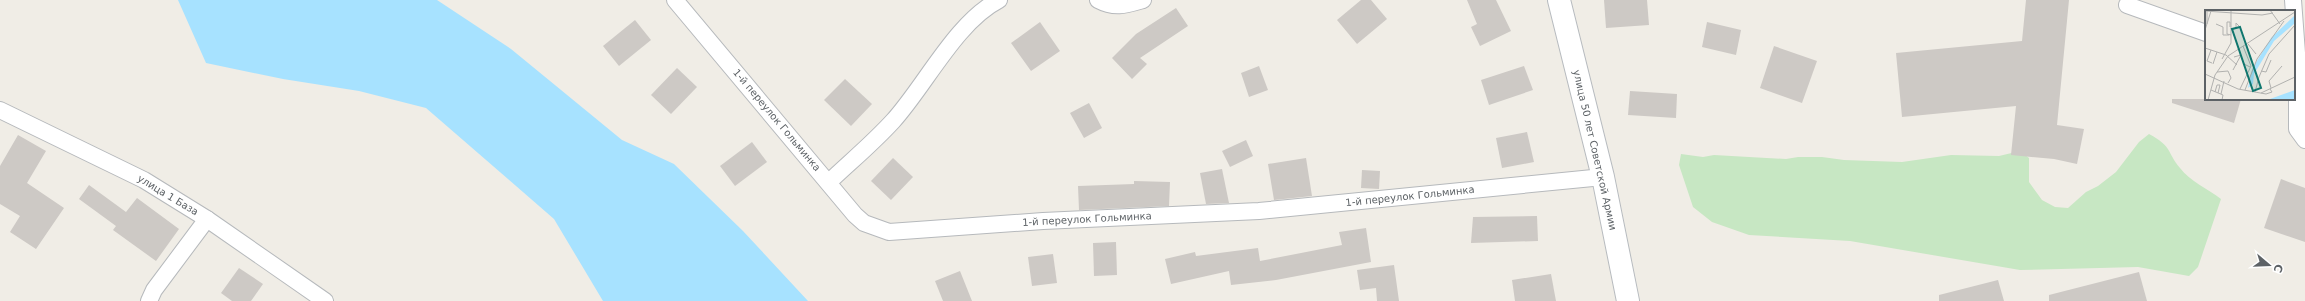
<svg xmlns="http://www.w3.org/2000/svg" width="2305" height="301" viewBox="0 0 2305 301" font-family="'DejaVu Sans',sans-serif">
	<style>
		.green { fill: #c7e7c3 }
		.water { fill: #a7e2ff }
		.building { fill: #cdc9c5 }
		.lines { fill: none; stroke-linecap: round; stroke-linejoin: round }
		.street-casing { stroke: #b6b9bc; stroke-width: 18 }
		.secondary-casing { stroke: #b7bbbf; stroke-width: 24 }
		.street { stroke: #fff; stroke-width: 16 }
		.secondary { stroke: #fff; stroke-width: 22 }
		.labels { text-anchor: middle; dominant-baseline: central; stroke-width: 3.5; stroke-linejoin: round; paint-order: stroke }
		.street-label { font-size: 10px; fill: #5d6266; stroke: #fff }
		.inset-road { fill: none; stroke: #b1b1af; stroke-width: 1 }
		.view { fill: #0f766e; fill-opacity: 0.15; stroke: #0f766e; stroke-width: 2 }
		.inset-edge { fill: none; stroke: #5d6266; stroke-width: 2 }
	</style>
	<rect width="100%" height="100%" fill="#f0ede6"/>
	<!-- green -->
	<path class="green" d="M2149 134C2173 147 2166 151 2180 168 2190 181 2208 189 2221 199L2198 267 2189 276 2138 267 2020 270 1850 241 1749 235 1712 222 1693 207 1679 165 1681 154 1703 157 1714 155 1786 159 1798 157H1822L1844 160 1902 162 1951 155 1999 156 2020 151 2029 158V182L2042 200 2055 207 2068 208 2086 192 2098 186 2116 172 2139 142Z"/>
	<!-- water -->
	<path class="water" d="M178 0H437L511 49 622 140 674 164 743 231 808 301H603L554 219 426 108 359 91 283 79 206 63Z"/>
	<!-- building -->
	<g class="building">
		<path d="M1361 0H1371L1387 19 1357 44 1337 20Z"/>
		<path d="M1467 0H1496L1511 31 1480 46 1471 27 1477 24Z"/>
		<path d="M1604 0H1647L1649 25 1606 28Z"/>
		<path d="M2026 0H2069L2057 125 2084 129 2077 164 2054 159 2011 155 2016 106 1902 117 1896 53 2022 41Z"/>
		<path d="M1176 8 1188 26 1140 58 1147 64 1132 79 1112 58 1136 34Z"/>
		<path d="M635 20 651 40 619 66 603 46Z"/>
		<path d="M1040 22 1060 51 1031 71 1011 43Z"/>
		<path d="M1707 22 1741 30 1736 55 1702 47Z"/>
		<path d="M1774 46 1817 61 1802 103 1760 88Z"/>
		<path d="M1259 66 1268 90 1249 97 1241 73Z"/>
		<path d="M1524 66 1533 90 1489 105 1481 80Z"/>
		<path d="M677 68 697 87 671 114 651 95Z"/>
		<path d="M845 79 872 104 851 126 824 100Z"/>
		<path d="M1630 91 1677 94 1676 118 1628 115Z"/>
		<path d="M2172 99H2241L2234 123 2172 103Z"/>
		<path d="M1089 103 1102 128 1084 138 1070 113Z"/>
		<path d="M1527 132 1534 162 1502 168 1496 138Z"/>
		<path d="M18 135 46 151 27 183 64 208 36 249 10 232 20 216 0 204V166Z"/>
		<path d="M1246 140 1253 156 1230 167 1222 151Z"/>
		<path d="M752 142 767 162 735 186 720 166Z"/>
		<path d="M893 158 913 177 891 200 871 181Z"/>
		<path d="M1306 158 1312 196 1274 200 1268 164Z"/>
		<path d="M1222 169 1229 203 1206 204 1200 173Z"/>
		<path d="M1362 170 1380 171 1379 189 1361 188Z"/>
		<path d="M2281 179 2305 188V242L2264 228Z"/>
		<path d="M1134 181 1170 182 1169 206 1079 210 1078 186 1134 184Z"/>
		<path d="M89 185 126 212 137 198 179 229 156 261 113 230 116 226 79 199Z"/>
		<path d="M1537 216 1538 241 1471 243 1473 217Z"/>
		<path d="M1366 228 1371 262 1276 280 1231 285 1229 271 1171 284 1165 259 1195 252 1196 256 1258 248 1260 261 1342 245 1339 232Z"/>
		<path d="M1116 242 1117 275 1094 276 1093 243Z"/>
		<path d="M1053 254 1057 283 1032 286 1028 257Z"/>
		<path d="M1394 265 1399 301H1377L1376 288 1360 290 1357 270Z"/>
		<path d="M239 268 263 284 251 301H232L221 293Z"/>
		<path d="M960 271 972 301H943L935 281Z"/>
		<path d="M2139 272 2147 301H2049V295Z"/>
		<path d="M1551 274 1556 301H1515L1512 280Z"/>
		<path d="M1998 280 2004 301H1939V295Z"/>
	</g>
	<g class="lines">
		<defs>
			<g id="street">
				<path d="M675 0 855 215 864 223 889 232 1043 221 1259 211 1603 177"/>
				<path d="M1098 0C1115 9 1126 5 1143 0"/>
				<path d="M2293 0 2297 53V129L2305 140"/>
				<path d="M2127 5 2206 33"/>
				<path d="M0 110 144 180 207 219 325 301"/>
				<path d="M829 182C850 162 873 143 893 121 925 86 956 22 999 0"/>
				<path d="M149 301 154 290 207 219"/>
			</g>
			<path id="secondary" d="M1559 0 1603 177 1628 301"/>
		</defs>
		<!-- street casing -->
		<use href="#street" class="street-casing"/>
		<!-- secondary casing -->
		<use href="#secondary" class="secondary-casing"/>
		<!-- street -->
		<use href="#street" class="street"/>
		<!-- secondary -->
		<use href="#secondary" class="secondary"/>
	</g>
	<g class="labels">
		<!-- street labels -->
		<g class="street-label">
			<text transform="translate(777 120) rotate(50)">1-й переулок Гольминка</text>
			<text transform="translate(1595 150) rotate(77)">улица 50 лет Советской Армии</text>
			<text transform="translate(168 195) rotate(31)">улица 1 База</text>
			<text transform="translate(1410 196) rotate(-6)">1-й переулок Гольминка</text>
			<text transform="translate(1087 219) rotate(-3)">1-й переулок Гольминка</text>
		</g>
	</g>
	<!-- overview -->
	<g transform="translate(2205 10)">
		<rect width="90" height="90" fill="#f0ede6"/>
		<path d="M90 5V13L69 31 49 64 48 74 43 78 47 59 66 28ZM90 80V90H65V89Z" fill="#a7e2ff"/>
		<path class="inset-road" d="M65 0 75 14M0 1 57 5 68 3M2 1V14M11 14 18 17V25H24M25 17V12H22V24L26 25M0 20 6 1M26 20 31 18V13L34 16M43 34 51 44M0 38 21 45 32 55M6 40 2 51 7 53M17 49 26 33V1M37 49 39 54 45 57M8 54 12 42M28 60 36 45 29 47M56 61 61 62 66 50M12 62 23 61 26 68 23 73M0 64 33 79 61 84 67 82 65 79M66 78 64 71 77 56M35 79 46 56 38 36M6 80 18 85 17 90M40 80 52 49 79 11M10 82 12 75H15L13 83M50 82 54 67 64 44 90 15M56 83 90 67M16 84 19 71M3 90 10 65 23 46 90 2"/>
		<path class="view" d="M35 17 56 78 48 81 27 19Z"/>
		<rect width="90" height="90" class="inset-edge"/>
	</g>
	<!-- north arrow -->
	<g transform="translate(2269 265) rotate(109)" stroke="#ffffff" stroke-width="3" paint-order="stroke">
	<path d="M0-3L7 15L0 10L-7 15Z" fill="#5d6266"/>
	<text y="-6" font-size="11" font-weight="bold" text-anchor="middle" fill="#5d6266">С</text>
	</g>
</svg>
